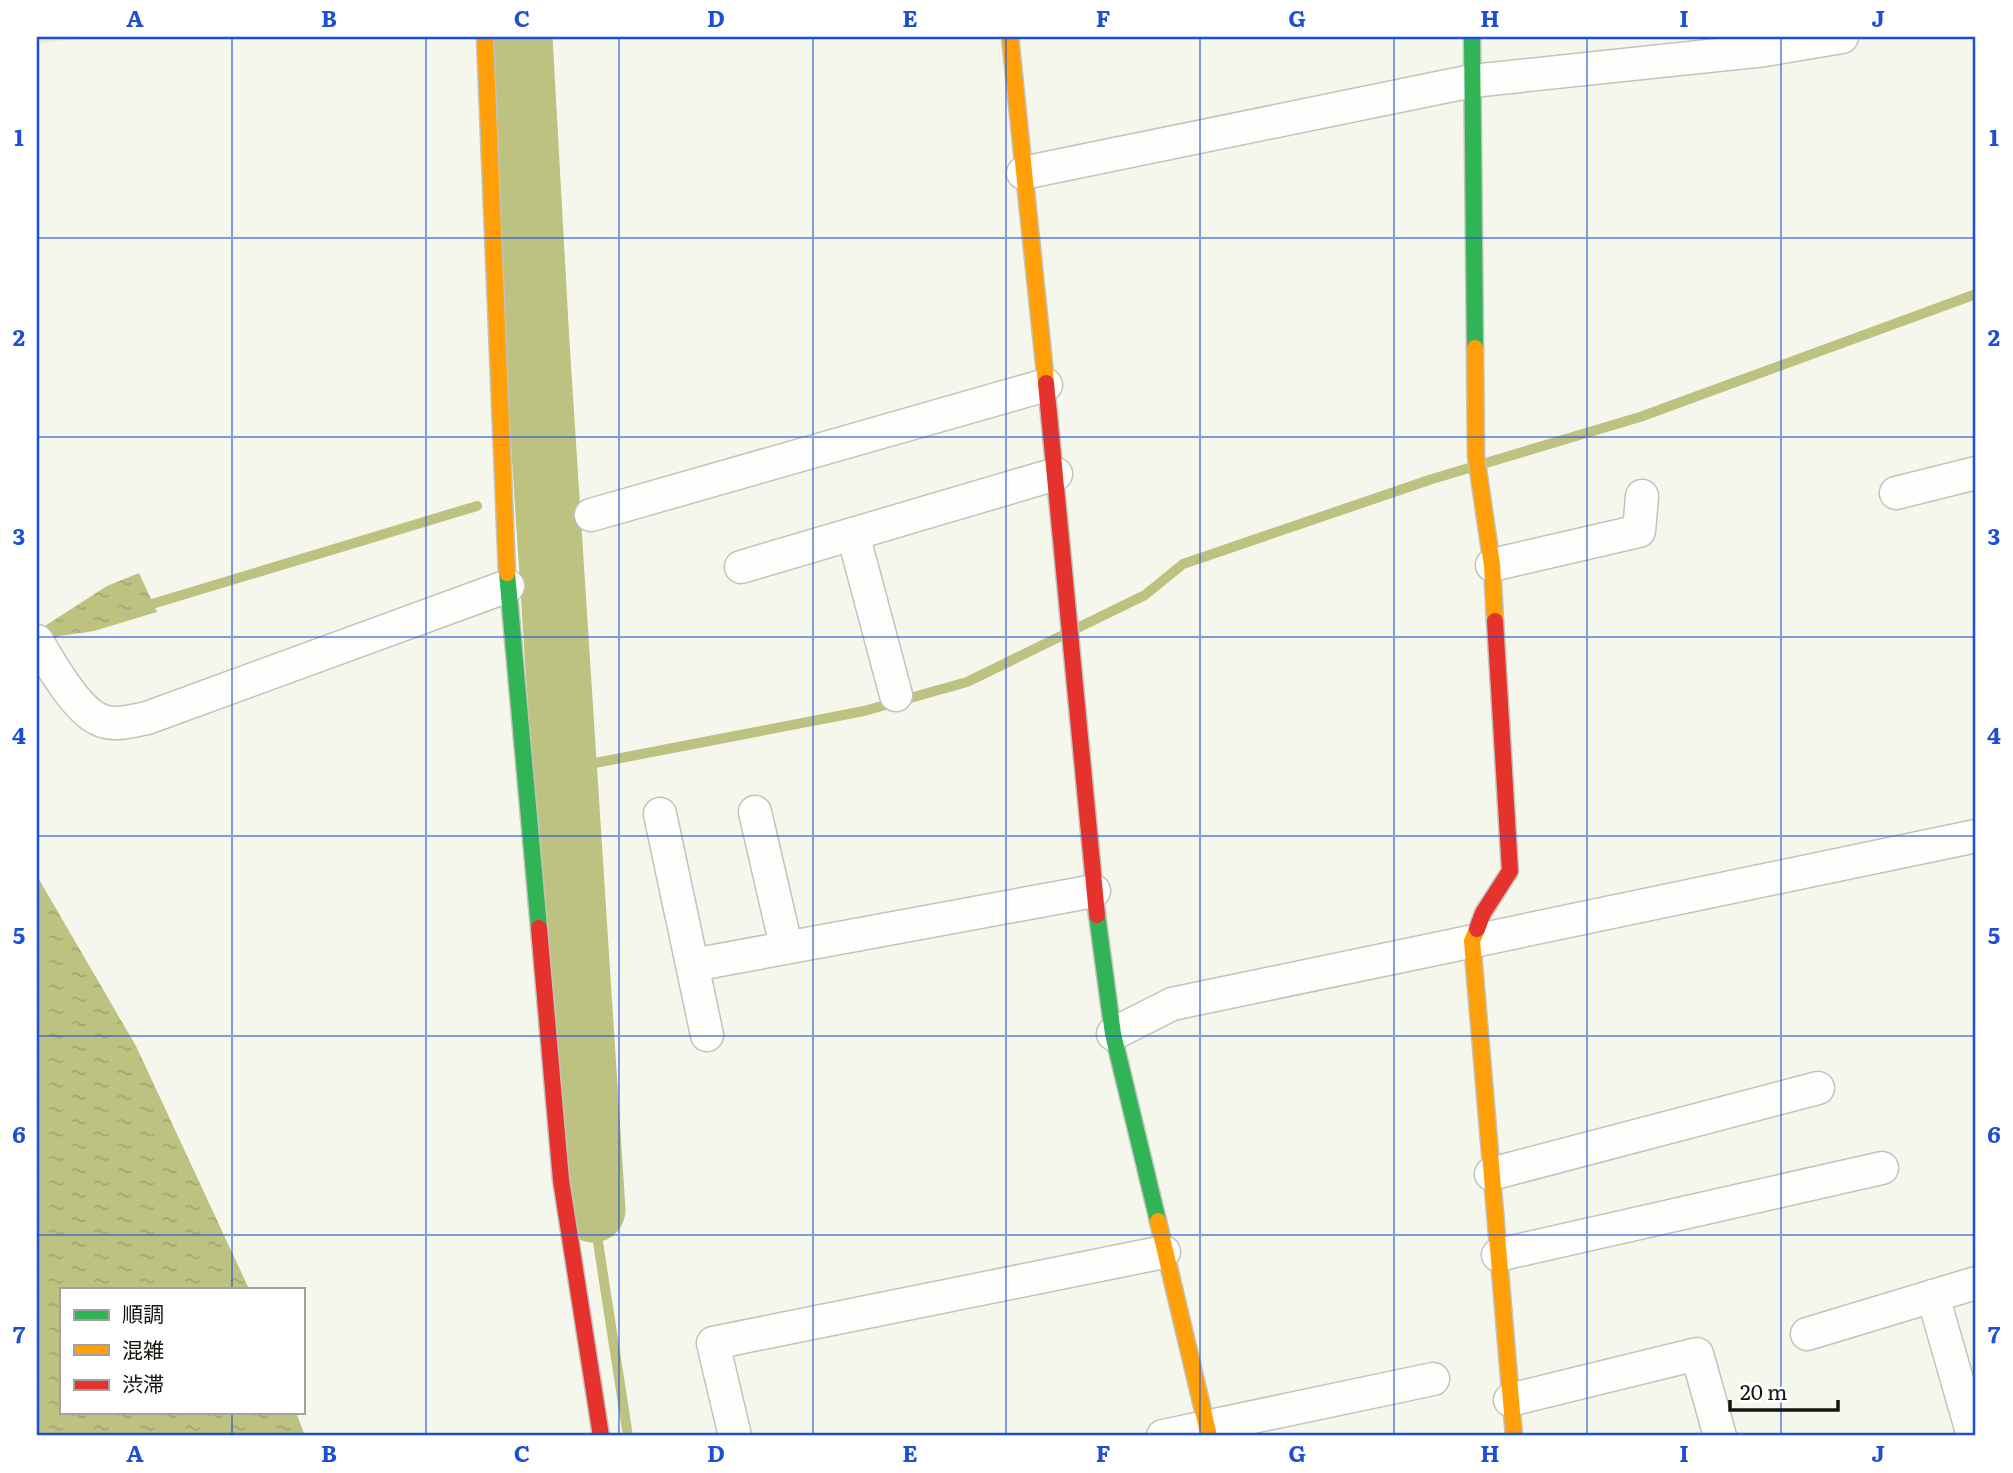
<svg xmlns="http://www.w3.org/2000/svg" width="2013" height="1473" viewBox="0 0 2013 1473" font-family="Literata,'Noto Sans JP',serif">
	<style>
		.green { fill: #eaeecb }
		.water { fill: url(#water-ripples) }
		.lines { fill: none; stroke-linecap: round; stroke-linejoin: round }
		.stream { stroke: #bdc281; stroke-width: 10 }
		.river { stroke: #bdc281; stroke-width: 65 }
		.street-casing { stroke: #c2c3bb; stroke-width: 35 }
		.fast-casing { stroke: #c2c3bb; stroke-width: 19 }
		.slow-casing { stroke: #c2c3bb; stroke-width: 19 }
		.jam-casing { stroke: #c2c3bb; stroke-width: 19 }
		.street { stroke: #fefefc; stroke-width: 32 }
		.fast { stroke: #30b455; stroke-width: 16 }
		.slow { stroke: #ff9f0a; stroke-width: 16 }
		.jam { stroke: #e5322d; stroke-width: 16 }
		.grid { fill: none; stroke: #1d4ed8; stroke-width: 2; stroke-opacity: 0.55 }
		.neatline { fill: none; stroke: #1d4ed8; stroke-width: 2.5 }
		.grid-label { font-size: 23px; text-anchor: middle; font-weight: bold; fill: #1d4ed8 }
	</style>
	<defs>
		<pattern id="water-ripples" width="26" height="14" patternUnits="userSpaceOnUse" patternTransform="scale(1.75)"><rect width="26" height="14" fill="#bdc281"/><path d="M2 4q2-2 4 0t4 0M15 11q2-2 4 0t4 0" fill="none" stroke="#a2a66e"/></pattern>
	</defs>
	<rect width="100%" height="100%" fill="#f6f7ec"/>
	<!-- green -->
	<path class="green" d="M37 37H91L37 44Z"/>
	<!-- water -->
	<g class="water">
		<path d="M139 573 157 612 94 631 59 636 37 651V631L107 586Z"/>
		<path d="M37 876 136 1046 249 1289H61V1412H296L305 1436H37Z"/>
	</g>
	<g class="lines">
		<!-- stream -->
		<g class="stream">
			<path d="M522 492 546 485"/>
			<path d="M142 607 477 506"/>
			<path d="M564 769 864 711 967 682 1145 595 1183 564 1432 479 1640 417 1976 294"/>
			<path d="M593 1210 628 1436"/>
		</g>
		<!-- river -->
		<path class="river" d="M520 37 537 343 593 1210"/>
		<defs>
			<g id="street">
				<path d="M1023 173 1472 81 1765 50 1842 37"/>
				<path d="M1896 493 1976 473"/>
				<path d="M591 515 1046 385"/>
				<path d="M853 534 896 695"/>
				<path d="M1492 565 1639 531 1642 496"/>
				<path d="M741 567 1056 474"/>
				<path d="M37 641C50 663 75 708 98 719 113 727 132 721 147 718L508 586"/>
				<path d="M755 812 786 946"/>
				<path d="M660 814 707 1035"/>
				<path d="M693 965 1094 891"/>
				<path d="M1113 1034 1172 1004 1976 836"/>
				<path d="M1491 1174 1818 1088"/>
				<path d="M1498 1255 1882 1168"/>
				<path d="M1933 1296 1972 1432"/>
				<path d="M1807 1334 1976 1283"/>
				<path d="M1510 1400 1697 1354 1720 1436"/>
				<path d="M735 1436 713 1343 1164 1252"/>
				<path d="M1163 1436 1433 1379"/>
			</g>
			<g id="fast">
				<path d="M1472 37 1475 348"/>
				<path d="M507 573 539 928"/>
				<path d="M1097 915 1113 1034 1158 1221"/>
			</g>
			<g id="slow">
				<path d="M485 37 507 573"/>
				<path d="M1010 37 1046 383"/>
				<path d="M1475 348 1476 456 1492 565 1495 621"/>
				<path d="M1477 929 1472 941 1514 1436"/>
				<path d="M1158 1221 1209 1436"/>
			</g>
			<g id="jam">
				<path d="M1046 383 1097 915"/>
				<path d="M539 928 561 1180 601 1436"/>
				<path d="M1477 929 1483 913 1510 871 1495 621"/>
			</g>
		</defs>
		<!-- street casing -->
		<use href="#street" class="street-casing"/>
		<!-- fast casing -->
		<use href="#fast" class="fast-casing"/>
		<!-- slow casing -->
		<use href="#slow" class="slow-casing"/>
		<!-- jam casing -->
		<use href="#jam" class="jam-casing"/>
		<!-- street -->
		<use href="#street" class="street"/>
		<!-- fast -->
		<use href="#fast" class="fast"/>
		<!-- slow -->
		<use href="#slow" class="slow"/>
		<!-- jam -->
		<use href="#jam" class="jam"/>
	</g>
	<!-- grid -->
	<path class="grid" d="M232 37V1289M426 37V1436M619 37V1436M813 37V1436M1006 37V1436M1200 37V1436M1394 37V1436M1587 37V1436M1781 37V1436M37 238H1976M37 437H1976M37 637H1976M37 836H1976M37 1036H1976M37 1235H1976M232 1412V1436"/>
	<!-- border -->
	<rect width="2013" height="1473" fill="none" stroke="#ffffff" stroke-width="77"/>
	<!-- legend -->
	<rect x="60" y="1288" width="245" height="126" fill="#ffffff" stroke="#a1a19f" stroke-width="2"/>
	<rect x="74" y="1310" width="35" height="10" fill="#30b455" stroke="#a1a19f" stroke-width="2"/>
	<text x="122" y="1322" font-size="21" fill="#14150e">順調</text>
	<rect x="74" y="1345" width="35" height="10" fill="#ff9f0a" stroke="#a1a19f" stroke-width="2"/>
	<text x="122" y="1358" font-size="21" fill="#14150e">混雑</text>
	<rect x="74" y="1380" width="35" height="10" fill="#e5322d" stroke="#a1a19f" stroke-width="2"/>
	<text x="122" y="1392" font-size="21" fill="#14150e">渋滞</text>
	<!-- scale -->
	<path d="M1730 1400v10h108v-10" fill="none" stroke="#14150e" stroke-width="3.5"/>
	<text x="1740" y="1400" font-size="21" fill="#14150e" stroke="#ffffff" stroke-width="5" paint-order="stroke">20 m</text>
	<rect x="38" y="38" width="1936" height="1396" class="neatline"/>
	<g class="grid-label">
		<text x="135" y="27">A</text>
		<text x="329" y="27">B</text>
		<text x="522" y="27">C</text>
		<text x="716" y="27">D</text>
		<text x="910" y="27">E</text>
		<text x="1103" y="27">F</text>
		<text x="1297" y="27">G</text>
		<text x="1490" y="27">H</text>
		<text x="1684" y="27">I</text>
		<text x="1878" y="27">J</text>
		<text x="19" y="146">1</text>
		<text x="1994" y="146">1</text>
		<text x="19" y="346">2</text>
		<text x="1994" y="346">2</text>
		<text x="19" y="545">3</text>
		<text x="1994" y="545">3</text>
		<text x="19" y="744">4</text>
		<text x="1994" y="744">4</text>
		<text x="19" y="944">5</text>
		<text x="1994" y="944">5</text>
		<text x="19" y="1143">6</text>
		<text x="1994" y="1143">6</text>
		<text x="19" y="1343">7</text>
		<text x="1994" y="1343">7</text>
		<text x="135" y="1462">A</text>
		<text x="329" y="1462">B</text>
		<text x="522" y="1462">C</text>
		<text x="716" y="1462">D</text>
		<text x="910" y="1462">E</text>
		<text x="1103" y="1462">F</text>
		<text x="1297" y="1462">G</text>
		<text x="1490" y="1462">H</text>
		<text x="1684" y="1462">I</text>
		<text x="1878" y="1462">J</text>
	</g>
</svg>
